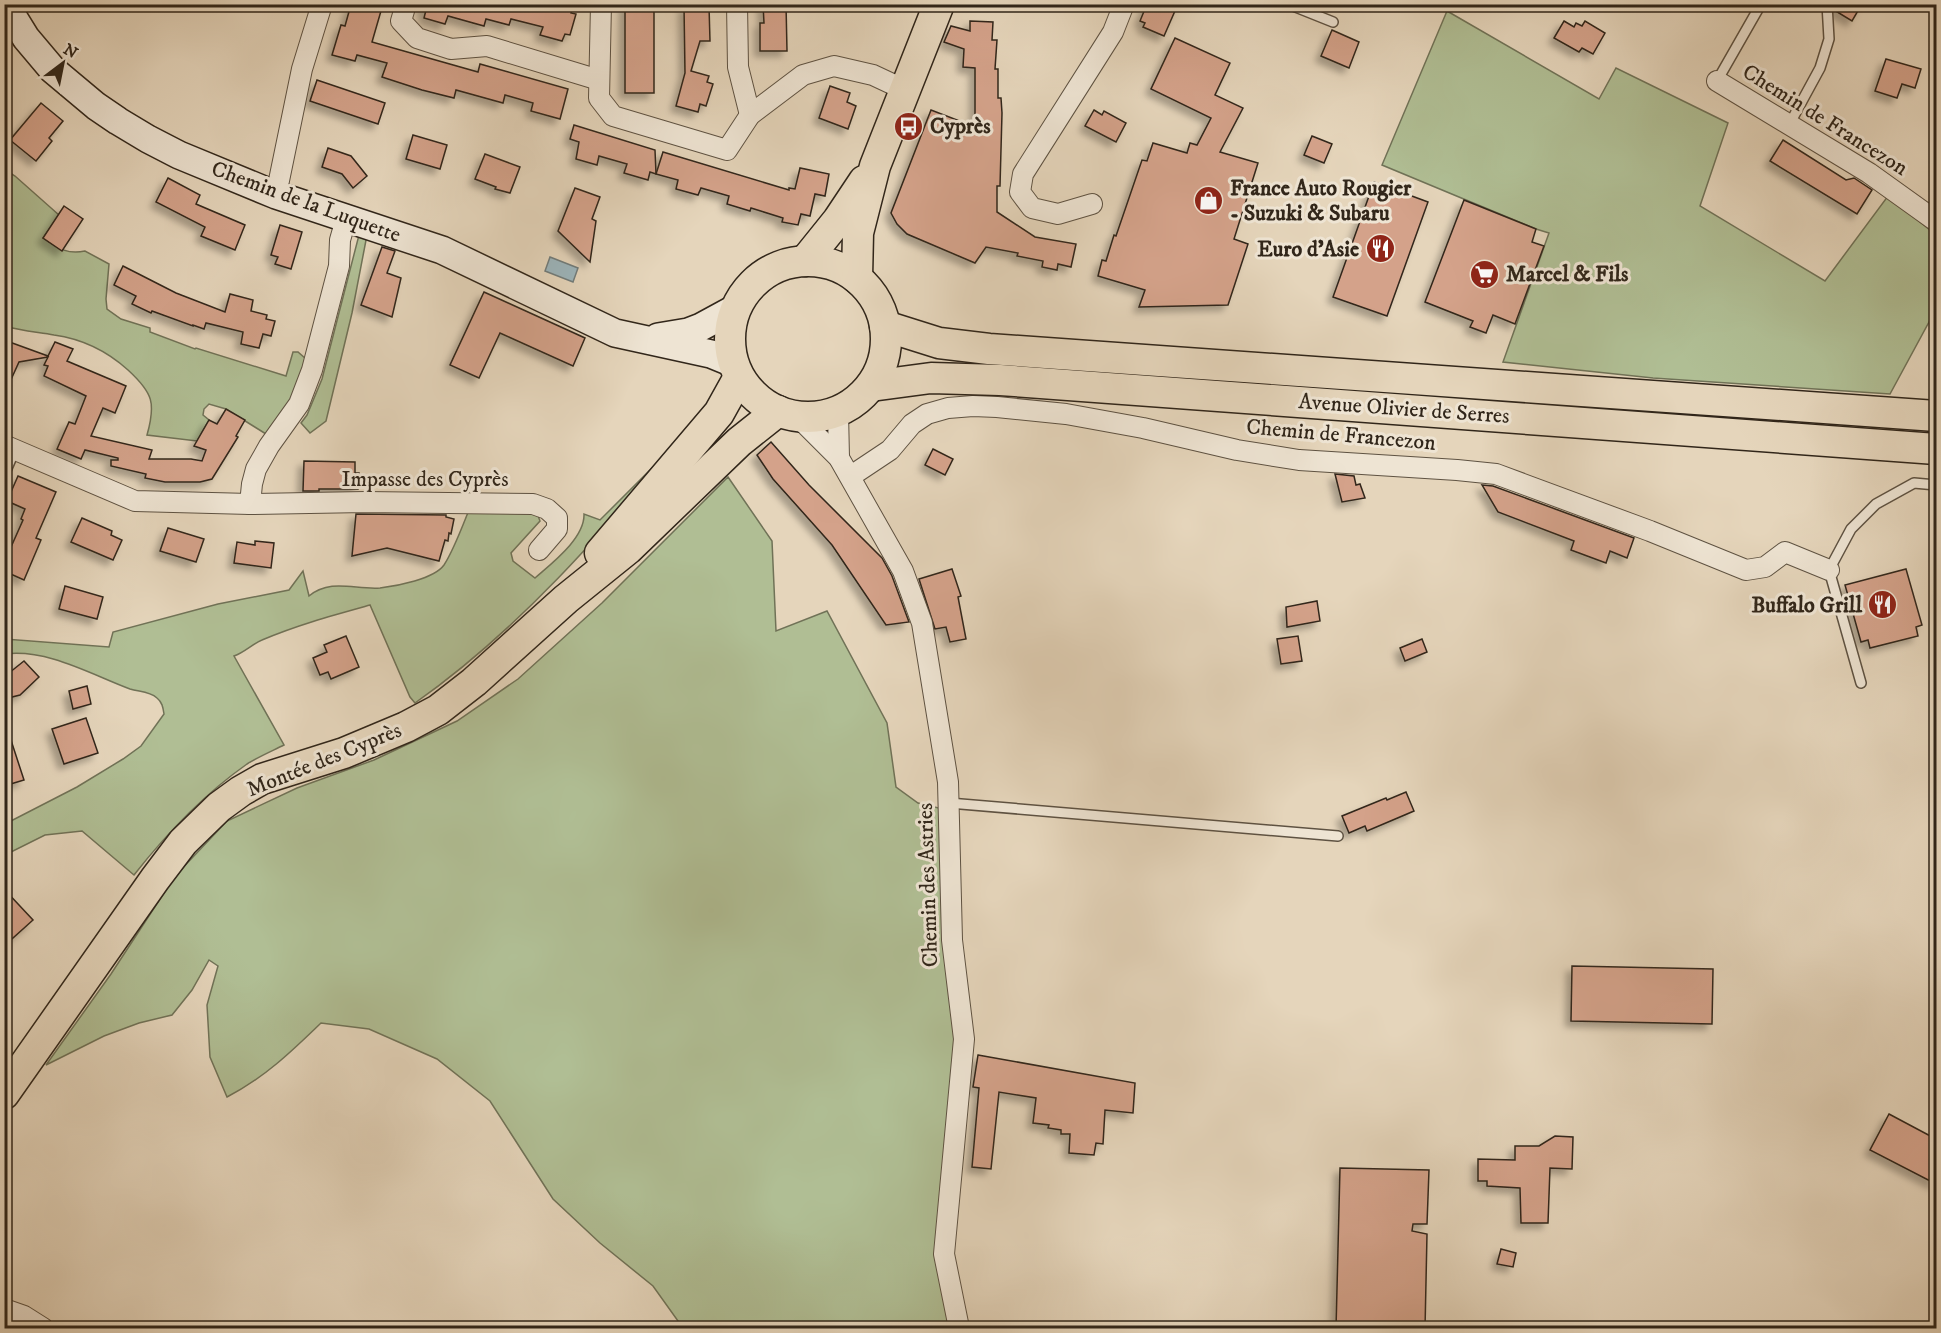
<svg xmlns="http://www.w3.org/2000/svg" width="1941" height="1333" viewBox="0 0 1941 1333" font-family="'IM FELL DW Pica',serif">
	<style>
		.green { fill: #b0be94; stroke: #707257; stroke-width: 1.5 }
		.water { fill: #9cb5bc; stroke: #717c7b; stroke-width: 1.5 }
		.building { fill: #d4a28a; stroke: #31261a; stroke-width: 1.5; filter: url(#shadow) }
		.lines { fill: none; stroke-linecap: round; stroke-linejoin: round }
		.lane-casing { stroke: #5e5242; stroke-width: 12 }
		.street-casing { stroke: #5e5242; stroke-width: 22 }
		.secondary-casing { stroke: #31261a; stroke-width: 30 }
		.primary-casing { stroke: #31261a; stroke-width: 33 }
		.lane { stroke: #eee4d3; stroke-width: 9 }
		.street { stroke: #eee4d3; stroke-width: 20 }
		.secondary { stroke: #eee4d3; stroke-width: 27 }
		.primary { stroke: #e5d5bb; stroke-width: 30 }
		.labels { text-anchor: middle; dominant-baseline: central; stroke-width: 6; stroke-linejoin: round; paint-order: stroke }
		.street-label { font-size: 22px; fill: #31261a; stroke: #eee4d3 }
		.poi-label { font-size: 22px; font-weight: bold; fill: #31261a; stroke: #eee4d3; text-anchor: start }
	</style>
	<defs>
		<filter id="shadow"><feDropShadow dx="-5.5" dy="5.5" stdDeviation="3" flood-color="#0004"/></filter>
	</defs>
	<rect width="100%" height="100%" fill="#e5d5bb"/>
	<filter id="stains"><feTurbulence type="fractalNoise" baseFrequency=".00333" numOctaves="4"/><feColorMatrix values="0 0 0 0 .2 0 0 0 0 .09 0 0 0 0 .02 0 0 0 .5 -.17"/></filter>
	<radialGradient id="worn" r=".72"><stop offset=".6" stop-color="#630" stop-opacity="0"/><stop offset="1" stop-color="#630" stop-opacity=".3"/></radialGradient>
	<!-- green -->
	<g class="green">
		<path d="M1447 11 1599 99 1616 68 1728 123 1700 206 1825 281 1888 196 1936 235V309L1890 394 1653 378 1503 362 1549 233 1536 229 1382 165Z"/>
		<path d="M4 169 15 176 59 215 43 238C58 248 67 255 85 251L109 264 106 299 107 309 121 319 150 328V332L195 349 196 348 286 376 293 352H298L306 359C298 383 287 419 266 434L226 409 209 404 204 409 203 415 209 420 197 441 147 435C156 403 153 393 128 370 107 351 83 339 54 335 37 332 21 331 5 326Z"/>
		<path d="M359 235H367L352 313 326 421 310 433 301 423 307 415 322 379Z"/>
		<path d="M685 435C603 532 519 630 415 703L410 697 370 605C334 615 297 625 262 640 252 644 245 652 234 656L284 745C272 751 258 757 247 764 203 795 167 833 134 875L82 831 45 835 5 855V824L77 787 123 759 141 746 164 714C163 707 162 702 157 698 149 691 139 692 130 689 90 674 48 649 5 654V639L109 647 113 632 218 604 289 590 303 571 309 596C331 578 355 590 380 588 397 586 434 579 444 565 454 550 464 522 471 505L537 513 540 521 511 553 513 561 535 578C552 563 585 538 584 514L600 520Z"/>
		<path d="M728 477 772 541 776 631 827 611 887 723 896 787 918 803 943 809 956 1028 953 1083 938 1216 937 1266 949 1328H683L653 1286 600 1243 553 1199 490 1101 437 1059 369 1029 321 1023C291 1052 264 1078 227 1097L210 1057 207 1005 218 966 209 960 192 990 172 1015 139 1023 104 1036 46 1065 111 974 175 876 227 821 297 788 374 760 457 721 518 679 602 603Z"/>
	</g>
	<!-- water -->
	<path class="water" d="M550 257 578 268 573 282 545 271Z"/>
	<!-- building -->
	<g class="building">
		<path d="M354 4H383L372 42 478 72 480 64 568 89 560 119 531 111 533 103 505 95 503 103 456 90 454 98 422 90 382 77 387 63 357 55 355 61 332 55 341 25 345 26 350 8H352Z"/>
		<path d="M423 4H573L571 13 576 14 570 35 565 34 562 41 540 35 543 27 511 19 509 25 486 19 484 26 448 16 445 24 424 18 426 10 422 9Z"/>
		<rect x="625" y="4" width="29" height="89"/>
		<path d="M763 4H786L787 51H760V23H764Z"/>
		<path d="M1147 4H1178L1164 36 1143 27 1145 23 1140 21Z"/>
		<path d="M1834 4H1862L1852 21 1834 10Z"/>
		<path d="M684 6H709L710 41H700L691 71 709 76 707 82 713 84 706 106 700 104 698 112 676 106 685 73Z"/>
		<path d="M970 21 993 22 992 40H997L995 69H998V98H1001L1002 113 1000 186H997V212L1035 237 1076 244 1071 267 1058 264 1057 270 1042 267 1043 261 1017 256 1018 253 986 247 975 263 907 234 897 224 891 213 931 110 975 127V68L963 67 964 49 944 42 951 26 970 31Z"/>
		<path d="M1564 21 1574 27 1576 23 1582 26 1585 21 1605 33 1593 54 1582 48 1579 52 1554 38Z"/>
		<path d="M1332 30 1359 42 1349 68 1321 56Z"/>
		<path d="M1175 38 1230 63 1215 95 1243 108 1220 152 1258 163 1234 239 1248 244 1228 305 1139 307 1145 290 1098 276 1102 260 1106 261 1114 235 1116 236 1142 160 1147 161 1153 143 1187 153 1190 143 1197 145 1211 118 1151 89Z"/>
		<path d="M1886 59 1921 69 1915 88 1902 84 1897 98 1875 91Z"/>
		<path d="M317 80 385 103 378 124 310 101Z"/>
		<path d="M830 86 850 93 847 102 856 106 848 129 819 118Z"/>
		<path d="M41 103 63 121 49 138 52 141 36 161 10 140Z"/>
		<path d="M1094 110 1102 115 1104 111 1126 123 1116 142 1085 126Z"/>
		<path d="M574 125 655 150 656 174 650 172 648 180 624 173 627 164 599 156 597 165 576 159 579 142 570 139Z"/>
		<path d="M413 135 447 145 440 169 406 159Z"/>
		<path d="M1312 136 1332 144 1324 163 1304 155Z"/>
		<path d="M1783 140 1846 180 1854 178 1872 190 1857 214 1770 161Z"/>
		<path d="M328 148 351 156 367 176 353 188 342 174 322 167Z"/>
		<path d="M663 152 789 190V188L795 189 800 168 829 174 825 196 815 194 810 216 801 214 798 225 782 222 783 218 751 208 750 211 727 204 729 196 701 188 698 195 676 189 678 180 656 174Z"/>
		<path d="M485 154 520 167 510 193 495 189 496 187 475 179Z"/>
		<path d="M168 178 200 195 196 204 245 225 235 250 201 236 205 227 156 202Z"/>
		<path d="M1374 182 1428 202 1387 316 1333 297Z"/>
		<path d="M575 188 600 197 592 219 596 221 590 262 558 231Z"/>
		<path d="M1464 200 1536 229 1532 242 1544 246 1515 324 1493 315 1486 333 1470 327 1473 321 1425 302Z"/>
		<path d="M64 206 83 219 62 251 43 238Z"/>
		<path d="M280 225 302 232 291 269 275 264 278 257 271 255Z"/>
		<path d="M382 247 395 251 387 273 401 278 392 317 361 305Z"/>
		<path d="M123 266 176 293 225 312 230 294 253 300 251 311 267 315 266 319 275 321 271 336 263 334 259 348 241 344 243 332 206 323 204 329 193 325V326L152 311 151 313 132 304 136 296 114 285Z"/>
		<path d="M484 292 585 338 573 366 500 333 479 378 450 365Z"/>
		<path d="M4 340 48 356 55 342 73 349 67 361 126 386 115 413 103 408 91 436 152 450 149 459H191L202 461 206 450 194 446 209 420 217 424 226 409 245 420 236 436 238 437 212 479 200 482H165L145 478 146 474 111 466V460H118V458L85 450 81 459 57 449 69 422 75 424 86 396 44 376 48 366 44 365 48 357 19 362 4 395Z"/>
		<path d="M771 442 809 485 882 558 892 576 909 622 886 625 832 545 773 479 757 455Z"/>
		<path d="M933 449 953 459 945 475 925 465Z"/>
		<path d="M304 461 355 462V473H359L358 489H319V491H303Z"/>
		<path d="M1335 474 1354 476 1356 485 1360 484 1365 498 1342 502Z"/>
		<path d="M18 476 56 492 36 538 41 540 24 580 4 571V544L11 547 23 520 21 519 25 509 7 501Z"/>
		<path d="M1482 485 1493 486 1634 538 1627 558 1610 551 1606 563 1571 550 1574 541 1498 512Z"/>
		<path d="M356 514 446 515V517L454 519 451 534 449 533 448 541 445 540 439 561 387 548 352 556Z"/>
		<path d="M82 518 112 531 111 535 122 540 113 560 71 542Z"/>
		<path d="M168 528 204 539 196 562 160 551Z"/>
		<path d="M255 541 274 543 271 568 234 563 237 542 255 545Z"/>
		<path d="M952 569 961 596 958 597 966 639 950 642 946 627 935 629 919 579Z"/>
		<path d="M1906 569 1922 625 1916 627 1918 636 1870 648 1868 640 1861 642 1845 585Z"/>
		<path d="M65 586 103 597 97 619 59 609Z"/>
		<path d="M1317 601 1320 621 1287 627 1286 607Z"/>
		<path d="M346 636 359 667 331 679 328 672 320 675 313 658 327 652 324 645Z"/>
		<path d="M1298 636 1302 661 1281 664 1277 639Z"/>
		<path d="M1422 639 1427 652 1405 661 1400 648Z"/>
		<path d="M24 661 39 677 20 695 4 699V677Z"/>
		<path d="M87 686 91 704 73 709 69 691Z"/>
		<path d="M86 718 98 753 64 764 52 729Z"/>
		<path d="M4 728H7L24 780 4 786Z"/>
		<path d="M1406 792 1414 811 1367 831 1365 826 1349 833 1342 816 1386 798 1387 800Z"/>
		<path d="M4 889 33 920 4 946Z"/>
		<path d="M1572 966 1713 969 1712 1024 1571 1021Z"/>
		<path d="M978 1055 1135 1083 1133 1113 1105 1110 1103 1144 1096 1143 1094 1155 1069 1153 1070 1134H1061V1130L1048 1128 1049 1125 1033 1123 1036 1098 999 1092 991 1169 972 1167 979 1088 973 1087Z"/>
		<path d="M1889 1114 1936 1139V1184L1870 1150Z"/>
		<path d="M1555 1136 1573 1137 1572 1169 1550 1168 1548 1223H1521L1520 1188 1487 1186V1181H1478V1159L1515 1160V1146H1539Z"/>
		<path d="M1340 1168 1429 1170 1427 1224H1413L1412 1231 1427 1234 1425 1329H1336Z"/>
		<path d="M1501 1249 1516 1253 1513 1267 1497 1264Z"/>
	</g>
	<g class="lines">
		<defs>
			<g id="lane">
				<path d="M1288 4 1333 22"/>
				<path d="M1717 81 1761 4"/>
				<path d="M1789 125 1820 68 1829 39 1827 4"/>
				<path d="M4 475 15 450"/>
				<path d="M1861 683 1829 570 1851 529 1876 504 1914 483 1936 485"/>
				<path d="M949 803 1338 836"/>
			</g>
			<g id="street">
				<path d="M406 4 401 21 417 38 451 49 487 46 599 80"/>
				<path d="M601 4 599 98 613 116 727 150 750 115 803 75 834 66 873 75 905 90"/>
				<path d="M737 4 738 67 750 115"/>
				<path d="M1717 81 1869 173 1936 221"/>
				<path d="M276 195 302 69 322 4"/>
				<path d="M1092 204 1058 214 1032 208 1020 192 1023 174 1113 32 1124 4"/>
				<path d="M838 412 839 458"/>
				<path d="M798 417 839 458 903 571 922 623 948 782 952 940 964 1039 944 1254 959 1328"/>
				<path d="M4 445 135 501 250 504 365 502 533 504 547 509 557 518V529L539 550"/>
				<path d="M851 476 890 450 912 424 927 414 948 408 973 406 997 407 1066 414 1143 428 1237 450 1299 460 1457 470 1496 474 1650 531 1746 570 1765 567 1785 552 1829 570"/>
				<path d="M250 504 252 484 256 469 269 446 299 404 312 370 339 266 340 240 346 219"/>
				<path d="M4 1309 24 1316 43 1328"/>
			</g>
			<g id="secondary">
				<path d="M5 4 26 38 53 70 96 106 118 121 148 139 179 155 276 195 442 250 615 333 711 354 733 363"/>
				<path d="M658 337 688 332 701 327 736 308"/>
			</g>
			<g id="primary">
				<path d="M805 261 838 220 864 181"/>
				<circle cx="808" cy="339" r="78"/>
				<path d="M857 278 858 233 875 166 939 4"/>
				<path d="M885 326 939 343 989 349 1936 416"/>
				<path d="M871 386 931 378 1000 380 1936 449"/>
				<path d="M600 553 719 413 739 377"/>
				<path d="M4 1094 155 879 183 842 219 807 241 791 262 779 344 753 406 727 438 710 474 682 566 599 628 549 739 442 778 411"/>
			</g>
		</defs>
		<!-- lane casing -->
		<use href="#lane" class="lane-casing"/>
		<!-- street casing -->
		<use href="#street" class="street-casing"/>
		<!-- secondary casing -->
		<use href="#secondary" class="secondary-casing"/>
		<!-- primary casing -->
		<use href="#primary" class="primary-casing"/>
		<!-- lane -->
		<use href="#lane" class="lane"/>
		<!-- street -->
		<use href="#street" class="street"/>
		<!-- secondary -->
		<use href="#secondary" class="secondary"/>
		<!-- primary -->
		<use href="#primary" class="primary"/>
	</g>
	<!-- icons -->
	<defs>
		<symbol id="bus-disc" viewBox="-11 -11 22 22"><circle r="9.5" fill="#8f2418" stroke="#eee4d3"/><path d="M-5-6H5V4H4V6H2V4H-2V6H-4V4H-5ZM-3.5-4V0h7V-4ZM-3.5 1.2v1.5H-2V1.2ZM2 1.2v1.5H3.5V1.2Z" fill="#fff"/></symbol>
		<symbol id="shop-disc" viewBox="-11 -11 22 22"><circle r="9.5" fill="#8f2418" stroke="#eee4d3"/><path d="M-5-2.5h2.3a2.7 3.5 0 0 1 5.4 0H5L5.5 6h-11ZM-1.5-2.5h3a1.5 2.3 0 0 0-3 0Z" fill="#fff"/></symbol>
		<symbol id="restaurant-disc" viewBox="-11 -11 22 22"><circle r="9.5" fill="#8f2418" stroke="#eee4d3"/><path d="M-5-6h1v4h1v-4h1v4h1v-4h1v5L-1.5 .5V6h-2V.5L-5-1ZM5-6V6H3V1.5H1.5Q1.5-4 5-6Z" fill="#fff"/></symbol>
		<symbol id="supermarket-disc" viewBox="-11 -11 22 22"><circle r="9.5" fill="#8f2418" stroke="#eee4d3"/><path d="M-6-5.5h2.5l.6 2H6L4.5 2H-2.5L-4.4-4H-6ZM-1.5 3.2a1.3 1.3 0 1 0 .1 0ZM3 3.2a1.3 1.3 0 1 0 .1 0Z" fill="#fff"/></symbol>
	</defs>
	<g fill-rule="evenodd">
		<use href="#bus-disc" x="892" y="110" width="33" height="33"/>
		<use href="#shop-disc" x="1192" y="184" width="33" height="33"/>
		<use href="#restaurant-disc" x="1364" y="232" width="33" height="33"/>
		<use href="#supermarket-disc" x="1468" y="258" width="33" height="33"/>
		<use href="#restaurant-disc" x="1866" y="588" width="33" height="33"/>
	</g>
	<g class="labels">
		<!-- street labels -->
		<g class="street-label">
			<text transform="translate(1825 120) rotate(32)">Chemin de Francezon</text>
			<text transform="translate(306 202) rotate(20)">Chemin de la Luquette</text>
			<text transform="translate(1404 409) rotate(4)">Avenue Olivier de Serres</text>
			<text transform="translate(1341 435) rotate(5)">Chemin de Francezon</text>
			<text x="425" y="479">Impasse des Cyprès</text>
			<text transform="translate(324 760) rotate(-22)">Montée des Cyprès</text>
			<text transform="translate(928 885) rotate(-92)">Chemin des Astries</text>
		</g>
		<!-- poi labels -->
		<g class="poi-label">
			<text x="930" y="126">Cyprès</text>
			<text x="1230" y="188">France Auto Rougier<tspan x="1230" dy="25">- Suzuki &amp; Subaru</tspan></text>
			<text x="1359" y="249" text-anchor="end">Euro d'Asie</text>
			<text x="1506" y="274">Marcel &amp; Fils</text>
			<text x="1862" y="605" text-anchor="end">Buffalo Grill</text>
		</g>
	</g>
	<!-- margin -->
	<rect width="1941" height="1333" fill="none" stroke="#e5d5bb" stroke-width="24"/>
	<rect x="6" y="6" width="1929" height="1321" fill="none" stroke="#31261a" stroke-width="3"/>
	<rect x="12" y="12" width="1917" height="1309" fill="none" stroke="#31261a" stroke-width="1.5"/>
	<!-- north arrow -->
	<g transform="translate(63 63) rotate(32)" stroke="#eee4d3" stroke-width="4.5" paint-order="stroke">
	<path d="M0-4.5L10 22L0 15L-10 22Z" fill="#31261a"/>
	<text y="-9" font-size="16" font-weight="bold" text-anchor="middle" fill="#31261a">N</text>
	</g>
	<rect width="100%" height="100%" filter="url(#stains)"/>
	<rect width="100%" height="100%" fill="url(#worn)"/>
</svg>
